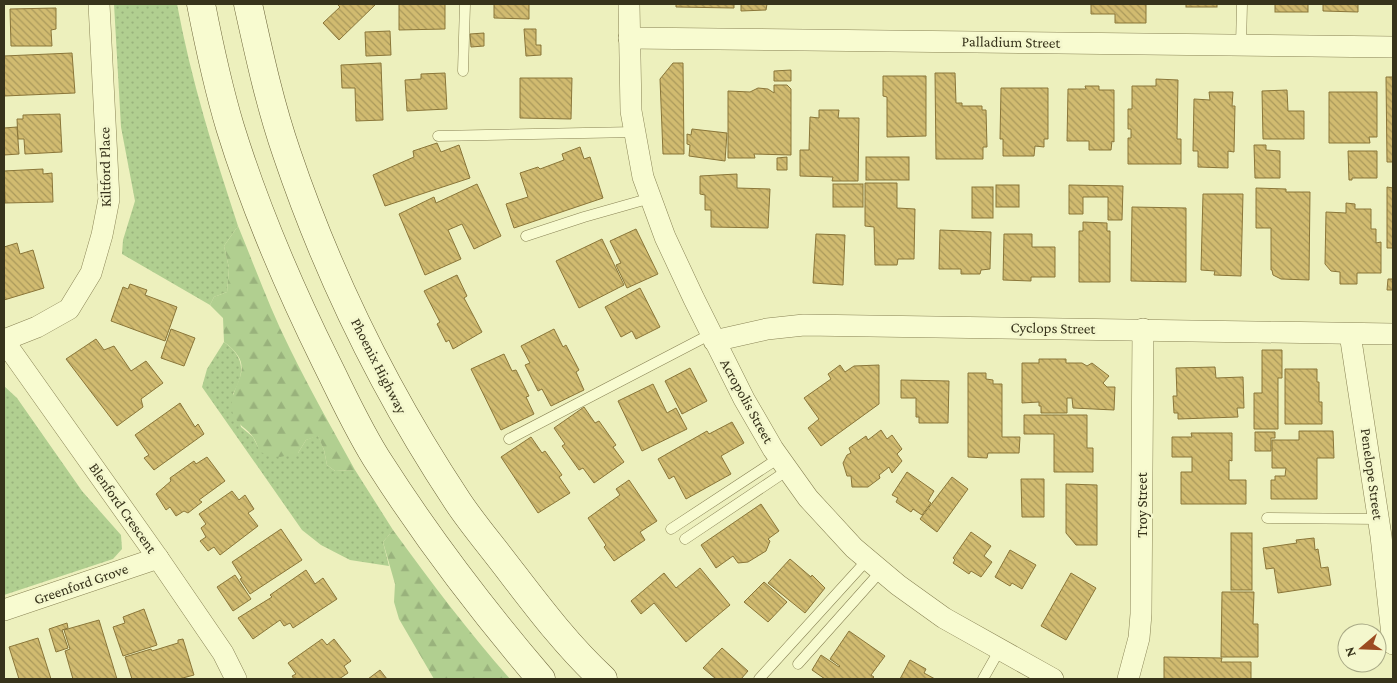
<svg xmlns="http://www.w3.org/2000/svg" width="1397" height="683" viewBox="0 0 1397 683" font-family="'Crimson Pro',serif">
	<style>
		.grass { fill: url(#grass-dots) }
		.forest { fill: url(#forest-firs) }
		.building { fill: url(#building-back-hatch); stroke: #8a7639 }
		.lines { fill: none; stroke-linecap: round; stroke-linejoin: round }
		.lane-casing { stroke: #898355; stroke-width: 11 }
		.street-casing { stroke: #898355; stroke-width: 22 }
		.secondary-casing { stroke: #6b6338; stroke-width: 29 }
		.lane { stroke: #f8fbd0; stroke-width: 10 }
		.street { stroke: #f8fbd0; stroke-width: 21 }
		.secondary { stroke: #f8fbd0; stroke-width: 28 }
		.labels { text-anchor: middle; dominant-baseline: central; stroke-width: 5; stroke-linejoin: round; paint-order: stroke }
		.street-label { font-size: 15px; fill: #37331b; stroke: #f4f7cd }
	</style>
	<defs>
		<pattern id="grass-dots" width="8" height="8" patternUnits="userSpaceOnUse" patternTransform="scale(1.25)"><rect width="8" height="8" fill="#b1cf90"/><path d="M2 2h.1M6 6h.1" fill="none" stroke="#99b27c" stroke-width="1.8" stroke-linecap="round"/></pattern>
		<pattern id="forest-firs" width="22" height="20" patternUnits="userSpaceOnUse" patternTransform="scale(1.25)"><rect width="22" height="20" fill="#b1cf90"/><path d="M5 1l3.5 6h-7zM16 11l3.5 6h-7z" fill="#99b27c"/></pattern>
		<pattern id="building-back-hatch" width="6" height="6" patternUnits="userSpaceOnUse" patternTransform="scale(1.25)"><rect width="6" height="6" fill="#d1bb70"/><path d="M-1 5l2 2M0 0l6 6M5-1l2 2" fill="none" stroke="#aa995b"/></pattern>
	</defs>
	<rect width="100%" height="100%" fill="#edf0bd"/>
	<!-- grass -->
	<g class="grass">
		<path d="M114 4H177C191 80 214 153 238 226L224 246 229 268 227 292 214 297 210 305 122 254 123 240 135 201 121 127Z"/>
		<path d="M224 342C245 357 245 373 233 394L241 427 253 437 260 451 298 453 306 440 318 435 324 450 327 465 335 471 355 470 393 530 383 542 389 566 350 560 321 545 302 530 202 387 207 369Z"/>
		<path d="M4 386 17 398 82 491 121 535 122 549 113 559 107 561 4 595Z"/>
	</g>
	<!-- forest -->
	<g class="forest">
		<path d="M238 226C255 267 270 309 290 349 310 390 333 430 355 470L335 471 327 465 324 450 318 436 306 440 298 453 280 457 259 452C258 447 256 441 253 437 248 429 237 425 233 414 224 386 263 370 224 342L223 318 210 305 214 297 227 292 229 268 224 246Z"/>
		<path d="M393 530C430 581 468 631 510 679H434L399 619 394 602 395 584 383 542Z"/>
	</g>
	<!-- building -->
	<g class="building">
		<path d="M337 4H376L339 40 323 23 340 7Z"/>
		<path d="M399 4H445V29L399 30Z"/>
		<path d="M494 4H529V19L494 18Z"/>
		<path d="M676 4H734V8L676 7Z"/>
		<path d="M741 4H767L766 10 741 11Z"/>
		<path d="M1091 4H1146V23H1115V14H1091Z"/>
		<rect x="1186" y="4" width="31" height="3"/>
		<rect x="1275" y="4" width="33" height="8"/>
		<path d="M1323 4H1358V12L1323 11Z"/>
		<path d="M56 8V29L51 30 52 46H11L10 9Z"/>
		<path d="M524 29H536V45H541V55L526 56Z"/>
		<path d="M390 31 391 55 366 56 365 32Z"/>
		<path d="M484 33V46L471 47 470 34Z"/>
		<path d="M72 53 75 93 4 96V56Z"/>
		<path d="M381 63 383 120 356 121 355 88H342L341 65Z"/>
		<path d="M673 63H683L684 154H663L660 79Z"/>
		<path d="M791 70V81H774V71Z"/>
		<path d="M445 73 447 109 407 111 405 80 421 79V74Z"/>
		<path d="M935 73H955L956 103H962V106H982V110H986L987 147H983V159H936Z"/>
		<path d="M883 76H926V136L887 137V97L883 96Z"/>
		<path d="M1386 77H1393V162H1387Z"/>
		<path d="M520 78H572L571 119 520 118Z"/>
		<path d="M1156 79 1178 80 1177 139H1181V164H1128V138H1131V129H1128V109H1132V86H1156Z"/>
		<path d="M774 85H787L791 89V155L754 154 755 158H728V91L750 92 758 88 768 89 774 93Z"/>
		<path d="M1085 86H1099V90H1114V142L1112 141 1111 150H1089V141H1067L1068 89H1086Z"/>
		<path d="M1001 88H1048V139H1044V147L1035 146 1034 156H1003V139H1000Z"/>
		<path d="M1287 90 1288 111H1304V139H1263L1262 91Z"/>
		<path d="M1209 92H1233L1232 106H1235L1234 152 1228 151V168L1198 167V151H1193L1194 99 1210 100Z"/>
		<path d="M1329 92H1377V137H1369L1370 143H1329Z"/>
		<path d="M819 110H839L838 118H859L858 181H832L833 177 800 176V150H809L810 117 819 118Z"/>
		<path d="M60 114 62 152 25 154 24 139H18L17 119H23V115Z"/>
		<path d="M17 127 19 154 4 155V128Z"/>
		<path d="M692 129 727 133 725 161 689 156 690 145 687 144V134L691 135Z"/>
		<path d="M437 143 441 152 459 145 470 178 385 206 373 175 414 157 413 151Z"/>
		<path d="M1254 145H1266V150L1280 151V178H1255Z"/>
		<path d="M580 147 584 159 590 157 603 198 514 228 506 204 528 197 520 173 538 167 540 169 564 160 562 154Z"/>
		<path d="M1348 151H1377V178H1352V180H1349Z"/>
		<path d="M787 157V170H777V158Z"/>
		<rect x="866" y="157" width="43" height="23"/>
		<path d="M43 169V174L52 173 53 202 5 203 4 171Z"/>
		<path d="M737 174V188L770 189 768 228 711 227V210H705V195L700 194V176Z"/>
		<path d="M865 183H897V208L915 209 914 259H898L897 265H875L874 227 865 226Z"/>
		<path d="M477 184 501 236 474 249 462 224 448 230 461 259 425 275 399 214 434 197 436 203Z"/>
		<rect x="833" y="184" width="30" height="23"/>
		<rect x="996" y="185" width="23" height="22"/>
		<path d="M1069 185 1123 186 1122 220H1108V197H1083V214H1069Z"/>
		<rect x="972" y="187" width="21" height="31"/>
		<path d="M1387 187 1393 188V248H1387Z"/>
		<path d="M1256 188 1286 189V192H1310L1309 280 1281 279 1273 275 1272 270H1271V228H1256Z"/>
		<path d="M1203 194H1243L1241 276 1214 275 1215 271 1201 270Z"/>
		<path d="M1346 203 1355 204V209H1371V229H1376V243L1381 242V273H1357V284H1340V272L1331 271 1325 264 1326 212 1346 213Z"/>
		<path d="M1132 207 1186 208V282L1131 281Z"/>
		<path d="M1083 222 1107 223V231H1110V282H1079V231H1083Z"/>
		<path d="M636 229 658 274 627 288 616 265 621 263 610 241Z"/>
		<path d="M940 230 991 232 990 269 981 270 980 274H961V269H939Z"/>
		<path d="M816 234 845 235 843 285 813 283Z"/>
		<path d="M1004 234H1032V247H1055V277H1031V281L1003 280Z"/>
		<path d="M602 239 624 285 579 308 556 261Z"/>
		<path d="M17 243 20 254 33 250 44 288 4 300V247Z"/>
		<path d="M457 275 467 296 464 298 482 332 453 349 449 340 446 342 437 324 440 322 424 291Z"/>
		<path d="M1388 279H1393V290H1387Z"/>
		<path d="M130 284 147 290 145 295 177 307 165 341 111 321 123 287 128 289Z"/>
		<path d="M640 288 660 327 636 339 632 331 621 337 605 307Z"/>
		<path d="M171 329 195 338 184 366 161 358Z"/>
		<path d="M554 329 563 347 566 345 579 370 576 372 584 390 551 406 542 389 538 391 525 365 530 363 521 346Z"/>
		<path d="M96 339 104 350 114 346 131 371 146 361 163 383 141 399 143 407 117 426 66 359Z"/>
		<path d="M1262 350H1282V378H1278V429H1254V393H1262Z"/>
		<path d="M504 354 512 371 516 370 529 396 526 397 534 414 501 430 471 369Z"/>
		<path d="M1039 359H1066V363H1082L1087 366 1092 363 1109 376 1103 383 1107 387H1115L1114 410 1073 408 1072 398H1067V413H1041V406H1039V402L1022 403V363H1039Z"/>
		<path d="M840 365 845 372 854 366 879 365V404L821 446 808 428 819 419 804 398 831 379 828 374Z"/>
		<path d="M1215 367 1216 378 1243 377 1244 408H1237L1238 417 1178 419V413H1174L1173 396H1177L1176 368Z"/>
		<path d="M690 368 707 401 682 414 665 381Z"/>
		<path d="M1285 369H1317V382H1319V402H1322V424H1285Z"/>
		<path d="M968 373H986V379L993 380V384H1002V437H1020L1019 453H988L987 458 968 457Z"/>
		<path d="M901 380 949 381 948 423H919V417H916V398H901Z"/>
		<path d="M653 384 667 413 676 408 687 429 642 451 618 401Z"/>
		<path d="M180 403 195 427 198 424 204 434 154 470 144 458 149 455 135 435Z"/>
		<path d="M584 407 595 423 599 421 616 445 613 447 624 462 594 483 583 468 579 470 562 446 565 444 554 428Z"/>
		<path d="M1024 415H1087V448H1093V472H1054V434H1024Z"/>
		<path d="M732 422 744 443 721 456 731 474 686 499 674 476 669 479 658 459 707 431 709 434Z"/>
		<path d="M881 430 887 439 892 435 902 449 897 454 902 461 892 473 889 467 879 475 880 478 868 487H852L851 476H847L843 463 847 455 851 453 849 448 866 436 868 440Z"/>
		<path d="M1299 431H1333L1334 458H1317V499H1271V480H1275V476H1285L1286 468H1272V440H1299Z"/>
		<path d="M1255 432H1275V438H1271V451H1255Z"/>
		<path d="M1191 433H1232V461L1229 460V480H1246V504H1181V472H1192V457H1172V437H1192Z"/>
		<path d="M531 437 542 453 545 451 562 475 559 477 570 493 538 513 501 457Z"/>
		<path d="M207 457 225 481 199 500 202 502 188 513 184 511 176 516 170 507 166 510 156 494 171 481 170 478 194 461 196 464Z"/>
		<path d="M907 472 934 491 928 501 931 503 922 515 913 509 911 512 896 502 898 498 892 495Z"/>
		<path d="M952 477 968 489 937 532 920 519Z"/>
		<path d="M1021 479H1044V517H1022Z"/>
		<path d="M629 480 657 521 640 532 645 540 614 561 604 547 606 545 588 518 620 495 616 489Z"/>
		<path d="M1066 484 1097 485V545H1076L1066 533Z"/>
		<path d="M232 491 239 500 245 495 254 509 248 513 258 526 220 555 214 547 208 551 200 541 206 537 201 528 206 524 199 514Z"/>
		<path d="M761 504 779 531 768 539 770 541 766 551 748 562 738 563 733 556 716 568 701 545Z"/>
		<path d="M281 529 302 560 250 594 240 579 242 578 232 562Z"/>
		<path d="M971 532 991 546 984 556 992 562 981 577 971 571 969 574 953 563 955 560 953 558Z"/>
		<rect x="1231" y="533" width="21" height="57"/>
		<path d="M1314 538 1315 550 1318 549 1321 568 1328 567 1331 585 1278 593 1274 568 1266 569 1263 548 1297 543 1296 540Z"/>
		<path d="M1010 550 1036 565 1022 589 1012 583 1010 586 995 577Z"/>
		<path d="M790 559 811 577 812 575 825 588 805 613 768 583Z"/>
		<path d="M700 568 730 605 686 642 654 603 641 614 631 601 664 573 676 588Z"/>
		<path d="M306 570 315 584 323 578 337 599 293 628 290 623 284 626 280 620 253 639 238 618 272 597 270 595Z"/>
		<path d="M1071 573 1096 588 1066 640 1041 626Z"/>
		<path d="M235 575 251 599 233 611 217 587Z"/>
		<path d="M764 582 787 602 768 622 744 602Z"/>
		<path d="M1222 592H1254L1253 624H1258V657H1221Z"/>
		<path d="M144 609 157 645 123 656 113 627 125 623 123 617Z"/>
		<path d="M99 620 117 679H73L65 651 70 649 64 630Z"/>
		<path d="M67 623 68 628 62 630 68 648 56 652 49 629Z"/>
		<path d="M849 631 885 656 871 675 874 677 872 679H825L812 670 821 655 839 667 840 666 830 659Z"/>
		<path d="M38 638 51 679H19L9 647Z"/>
		<path d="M183 639 194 675 179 679H132L125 657 151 649 152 651 178 643V640Z"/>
		<path d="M322 639 327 645 334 639 351 661 344 666 348 673 339 679H294L292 676 296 674 288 663Z"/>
		<path d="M722 648 748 671 741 679H716L703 668Z"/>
		<path d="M1164 657 1222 658 1221 662H1251V679H1164Z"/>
		<path d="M910 660 926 669 924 673 935 679H900Z"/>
		<path d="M380 670 387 679H368Z"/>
	</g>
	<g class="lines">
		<defs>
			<g id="lane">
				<path d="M1241 45 1242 4"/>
				<path d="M463 71 465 4"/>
				<path d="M438 136 635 132"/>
				<path d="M526 236 584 217 651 198"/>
				<path d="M509 439 711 334"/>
				<path d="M1267 518 1379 519"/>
				<path d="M671 529 779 458"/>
				<path d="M685 539 788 470"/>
				<path d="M798 664 881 571"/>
				<path d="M759 679 868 559"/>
				<path d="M983 679 1000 649"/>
			</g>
			<g id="street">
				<path d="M629 4 631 111 643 177 665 237 694 299 744 399 773 449 808 498 854 548 898 585 944 618 1053 679"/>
				<path d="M629 38 1393 47"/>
				<path d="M1350 334 1381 536 1393 644"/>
				<path d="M4 340 37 327 69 309 91 273 102 235 109 199 99 4"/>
				<path d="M4 341 158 558 223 653 236 679"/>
				<path d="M714 341 767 329 804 325 1393 334"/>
				<path d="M4 610 158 558"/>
				<path d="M1128 679 1139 638 1141 614 1143 329"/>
			</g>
			<g id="secondary">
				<path d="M201 4C209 45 218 87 230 127 255 208 289 287 326 362 343 396 359 432 380 464 428 539 483 611 541 679"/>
				<path d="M248 4C259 54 270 105 287 154 328 275 387 395 458 502 472 523 489 543 505 564 535 603 566 645 603 679"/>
			</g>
		</defs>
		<!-- lane casing -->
		<use href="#lane" class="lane-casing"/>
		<!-- street casing -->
		<use href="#street" class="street-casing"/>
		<!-- secondary casing -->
		<use href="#secondary" class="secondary-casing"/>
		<!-- lane -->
		<use href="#lane" class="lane"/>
		<!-- street -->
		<use href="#street" class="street"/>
		<!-- secondary -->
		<use href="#secondary" class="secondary"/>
	</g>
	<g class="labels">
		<!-- street labels -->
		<g class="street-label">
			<text transform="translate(1011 42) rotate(1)">Palladium Street</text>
			<text transform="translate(105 167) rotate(-91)">Kiltford Place</text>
			<text transform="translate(1053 328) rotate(1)">Cyclops Street</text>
			<text transform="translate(379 366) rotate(63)">Phoenix Highway</text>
			<text transform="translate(747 401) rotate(61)">Acropolis Street</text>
			<text transform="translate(1372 474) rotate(82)">Penelope Street</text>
			<text transform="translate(1142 505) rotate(-90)">Troy Street</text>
			<text transform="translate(123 508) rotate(55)">Blenford Crescent</text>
			<text transform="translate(81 584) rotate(-19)">Greenford Grove</text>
		</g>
	</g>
	<!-- border -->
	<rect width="1397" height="683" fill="none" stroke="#37331b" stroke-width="10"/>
	<!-- north arrow -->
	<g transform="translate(1362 648) rotate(251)"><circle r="24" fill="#f4f7cd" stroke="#a8a986"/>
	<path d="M0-4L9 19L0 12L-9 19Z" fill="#9c4c21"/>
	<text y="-8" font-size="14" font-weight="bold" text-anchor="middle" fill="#37331b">N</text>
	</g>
</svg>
